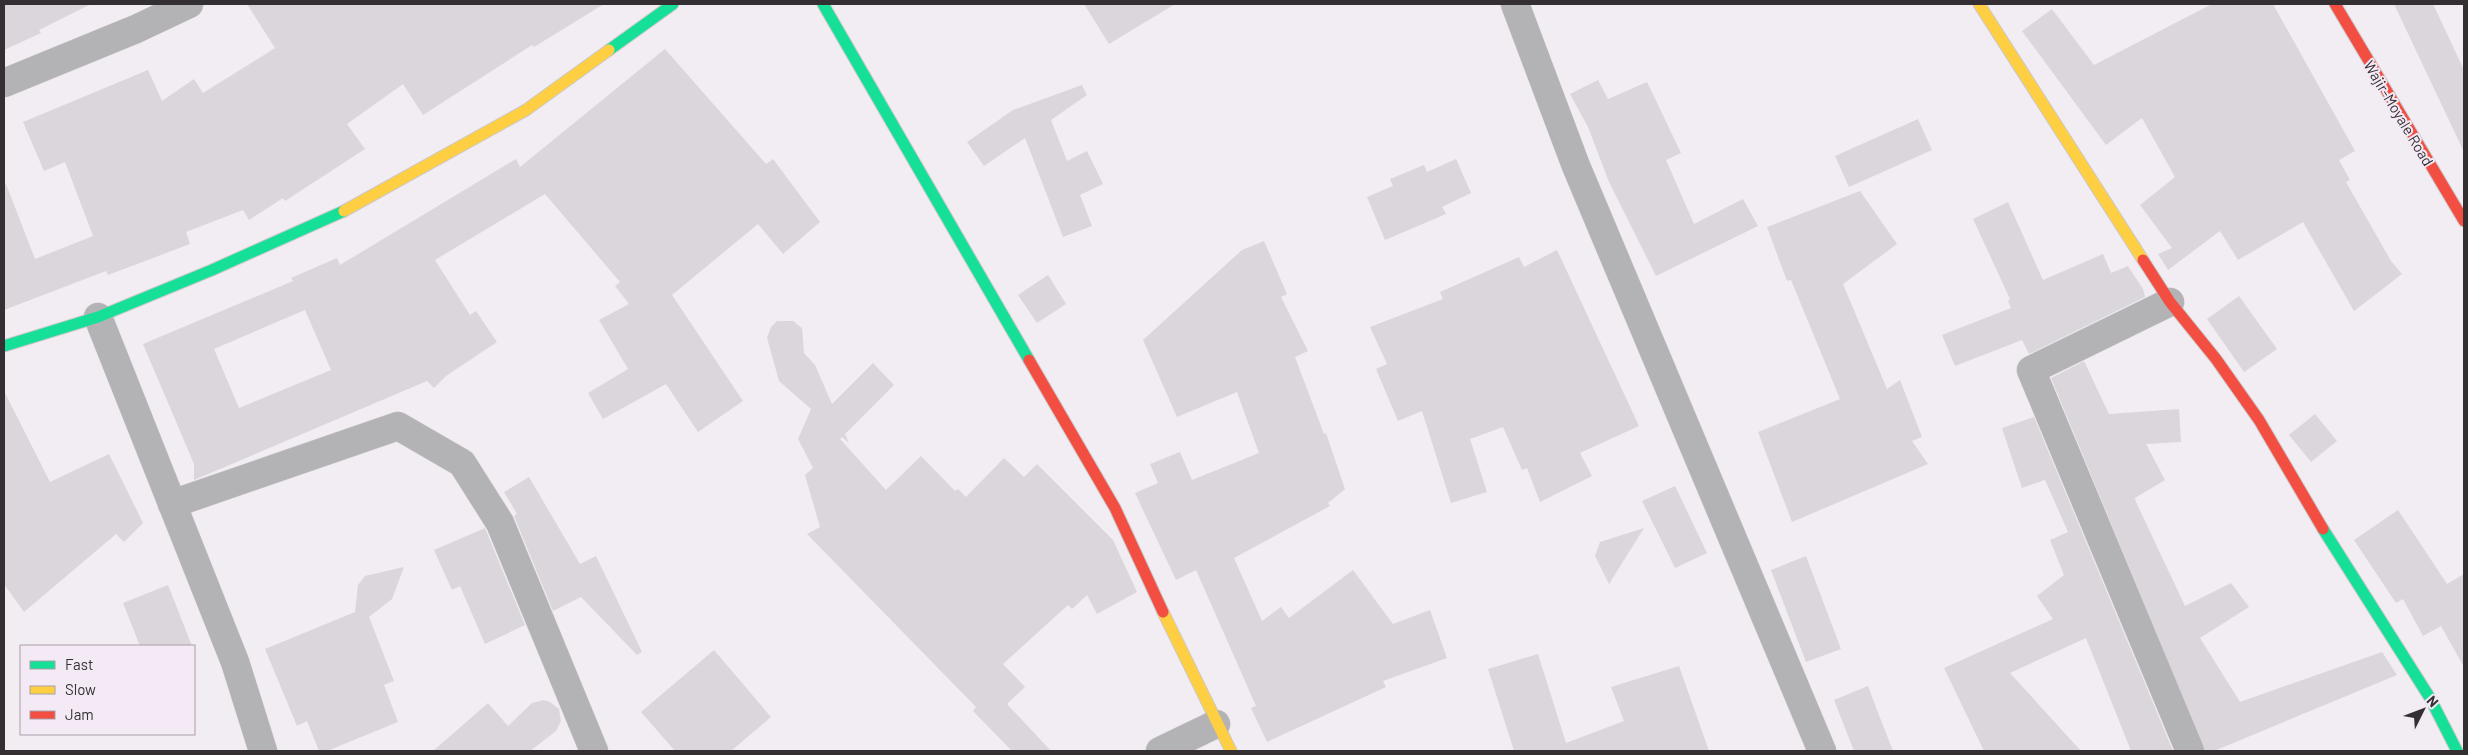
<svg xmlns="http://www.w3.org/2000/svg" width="2468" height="755" viewBox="0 0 2468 755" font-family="Barlow,sans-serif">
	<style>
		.building { fill: #dad6db; fill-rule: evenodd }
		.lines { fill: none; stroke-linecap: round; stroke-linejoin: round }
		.street-casing { stroke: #cbc8cb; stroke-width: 29 }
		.fast-casing { stroke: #cbc8cb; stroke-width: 13 }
		.slow-casing { stroke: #cbc8cb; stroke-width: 13 }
		.jam-casing { stroke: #cbc8cb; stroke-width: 13 }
		.street { stroke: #b3b2b4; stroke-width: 28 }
		.fast { stroke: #16e098; stroke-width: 11 }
		.slow { stroke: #ffcf43; stroke-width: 11 }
		.jam { stroke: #f24e42; stroke-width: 11 }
		.labels { text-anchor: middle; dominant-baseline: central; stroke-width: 4; stroke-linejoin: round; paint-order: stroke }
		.street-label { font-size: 15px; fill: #332f33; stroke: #f4eaf5 }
	</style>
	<rect width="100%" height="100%" fill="#f2edf2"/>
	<!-- building -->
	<g class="building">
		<path d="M4 4H91L39 30 41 33 4 50Z"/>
		<path d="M247 4H604L534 47 532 45 423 115 403 84 347 124 365 149 285 201 283 198 249 220 243 210 186 232 190 244 108 275 106 271 4 310V185L6 184 35 259 93 236 65 162 44 171 23 122 148 70 162 101 194 79 203 93 275 48Z"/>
		<path d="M1084 4H1175L1109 44Z"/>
		<path d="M2212 4H2273L2355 151 2339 160 2350 180 2346 182 2391 261 2402 274 2354 311 2303 222 2238 260 2220 231 2168 270 2158 254 2172 248 2140 205 2175 177 2142 118 2106 145 2022 31 2052 9 2094 65Z"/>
		<path d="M2394 4H2433L2464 70V152Z"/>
		<path d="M665 49 766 164 773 159 820 222 783 254 758 224 672 295 743 401 698 432 666 384 603 419 588 393 628 369 599 320 629 304 615 286 620 282 545 194 435 260 470 315 476 311 497 342 446 376 434 388 427 381 194 480V464L143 344 293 281 291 278 337 258 340 265 516 159 520 167ZM305 310 331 370 239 408 214 349Z"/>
		<path d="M1598 80 1608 99 1647 82 1681 153 1666 160 1694 224 1743 199 1758 226 1656 276 1609 182 1588 127 1570 94Z"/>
		<path d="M1082 85 1087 95 1051 120 1067 161 1087 151 1103 184 1080 195 1092 226 1063 237 1025 138 984 166 967 142 1013 110Z"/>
		<path d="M1918 119 1932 150 1849 187 1835 156Z"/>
		<path d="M1456 159 1471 193 1442 207 1446 214 1385 240 1367 197 1393 186 1390 179 1424 165 1427 172Z"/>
		<path d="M1860 191 1897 244 1843 284 1887 389 1900 380 1922 437 1912 441 1928 464 1792 522 1758 432 1840 399 1791 280 1787 281 1767 227Z"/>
		<path d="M2008 202 2043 280 2103 254 2111 273 2128 266 2143 289 2145 297 2029 354 2022 340 1955 366 1942 335 2011 308 2008 301 2010 299 1973 219Z"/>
		<path d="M1264 241 1287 294 1281 297 1308 351 1295 357 1324 434 1326 433 1345 489 1328 503 1330 506 1234 558 1262 621 1281 607 1289 618 1353 570 1393 624 1430 610 1447 658 1383 681 1386 687 1267 742 1251 708 1256 706 1196 570 1176 580 1135 493 1158 483 1150 464 1180 452 1192 480 1259 453 1237 392 1177 417 1143 340 1242 250Z"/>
		<path d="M1557 250 1639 426 1580 453 1592 476 1540 502 1527 468 1522 470 1503 427 1470 439 1487 492 1451 503 1422 411 1398 421 1376 369 1387 364 1370 327 1443 299 1440 292 1519 257 1524 267Z"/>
		<path d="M1048 275 1066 304 1037 323 1018 295Z"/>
		<path d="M2239 296 2277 349 2244 372 2207 319Z"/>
		<path d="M777 321H793L802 328 804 353 815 365 832 404 873 363 894 385 845 434 849 443 842 437 840 439 886 490 921 456 955 491 958 489 966 497 1004 458 1024 477 1037 464 1113 540 1137 592 1097 614 1087 595 1072 609 1068 605 1003 664 1025 687 1007 704 1051 751H1012L973 711 976 707 807 534 820 527 805 475 813 468 798 439 811 409 779 381 767 338 771 327Z"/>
		<path d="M2084 361 2109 414 2179 409 2181 442 2146 444 2165 480 2135 498 2136 502 2185 606 2231 583 2249 607 2200 638 2240 702 2382 652 2397 675 2214 751H2205L2051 378Z"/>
		<path d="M4 391 50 482 109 454 143 523 124 542 116 534 24 612 4 584Z"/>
		<path d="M2315 414 2337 441 2311 462 2289 435Z"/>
		<path d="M2034 417 2173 751H2131L2086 638 2010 673 2081 751H1984L1944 668 2053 619 2037 596 2064 575 2050 540 2068 532 2045 480 2022 488 2002 428Z"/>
		<path d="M529 477 580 564 596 556 642 652 637 655 581 597 553 611 514 516 517 514 504 492Z"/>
		<path d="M1675 486 1707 553 1675 568 1642 501Z"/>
		<path d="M2398 510 2447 584 2464 574V667L2441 626 2423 636 2403 599 2396 603 2354 540Z"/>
		<path d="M485 528 525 625 485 644 460 586 452 590 434 550Z"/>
		<path d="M1644 528 1609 584 1595 556 1600 542Z"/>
		<path d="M1806 556 1841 649 1806 662 1771 570Z"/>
		<path d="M404 567 392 599 369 617 394 681 384 685 398 722 327 751H319L307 721 297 726 265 649 355 612 358 585 365 576Z"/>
		<path d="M168 585 192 646H140L123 603Z"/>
		<path d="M714 650 771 717 731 751H675L641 712Z"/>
		<path d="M1538 654 1566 743 1624 721 1611 687 1679 666 1709 751H1514L1488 669Z"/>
		<path d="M1868 686 1877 710 1893 751H1854L1834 700Z"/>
		<path d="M544 700 550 702 559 709 561 721 556 731 530 751H433L488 703 508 726 532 703Z"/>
	</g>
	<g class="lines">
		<defs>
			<g id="street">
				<path d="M1515 4 1576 166 1822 751"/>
				<path d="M4 83 136 29 189 4"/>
				<path d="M2170 302 2031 370 2190 751"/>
				<path d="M98 317 235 662 263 751"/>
				<path d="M172 504 398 426 462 463 500 523 594 751"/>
				<path d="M1160 751 1216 724"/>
			</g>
			<g id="fast">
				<path d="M823 4 1029 360"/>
				<path d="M609 50 673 4"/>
				<path d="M4 346 98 317 212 270 344 211"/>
				<path d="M2323 529 2430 698 2457 751"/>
			</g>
			<g id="slow">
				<path d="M1979 4 2143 260"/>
				<path d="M344 211 526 110 609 50"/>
				<path d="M1163 612 1231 751"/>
			</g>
			<g id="jam">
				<path d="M2335 4 2464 221"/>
				<path d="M2143 260 2170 302 2216 359 2259 420 2323 529"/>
				<path d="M1029 360 1115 508 1163 612"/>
			</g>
		</defs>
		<!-- street casing -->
		<use href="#street" class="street-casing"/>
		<!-- fast casing -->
		<use href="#fast" class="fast-casing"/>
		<!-- slow casing -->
		<use href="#slow" class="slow-casing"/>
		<!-- jam casing -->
		<use href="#jam" class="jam-casing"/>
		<!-- street -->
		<use href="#street" class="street"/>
		<!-- fast -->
		<use href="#fast" class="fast"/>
		<!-- slow -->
		<use href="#slow" class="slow"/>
		<!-- jam -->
		<use href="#jam" class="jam"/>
	</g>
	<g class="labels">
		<!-- street labels -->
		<g class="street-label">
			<text transform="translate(2399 113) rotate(59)">Wajir-Moyale Road</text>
		</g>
	</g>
	<!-- border -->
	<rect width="2468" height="755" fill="none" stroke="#332f33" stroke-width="10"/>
	<!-- legend -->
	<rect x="20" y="645" width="175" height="90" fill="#f4eaf5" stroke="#a79fa7"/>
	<rect x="30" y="661" width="25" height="8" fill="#16e098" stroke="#a79fa7"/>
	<text x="65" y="670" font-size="15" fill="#332f33">Fast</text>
	<rect x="30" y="686" width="25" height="8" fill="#ffcf43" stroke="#a79fa7"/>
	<text x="65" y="695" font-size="15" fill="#332f33">Slow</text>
	<rect x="30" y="711" width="25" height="8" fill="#f24e42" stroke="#a79fa7"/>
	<text x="65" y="720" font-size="15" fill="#332f33">Jam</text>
	<!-- north arrow -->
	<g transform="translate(2423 710) rotate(48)" stroke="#f4eaf5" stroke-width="4" paint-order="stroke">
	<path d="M0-4L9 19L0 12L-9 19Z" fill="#332f33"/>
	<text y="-8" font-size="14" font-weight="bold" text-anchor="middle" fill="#332f33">N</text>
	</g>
</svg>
